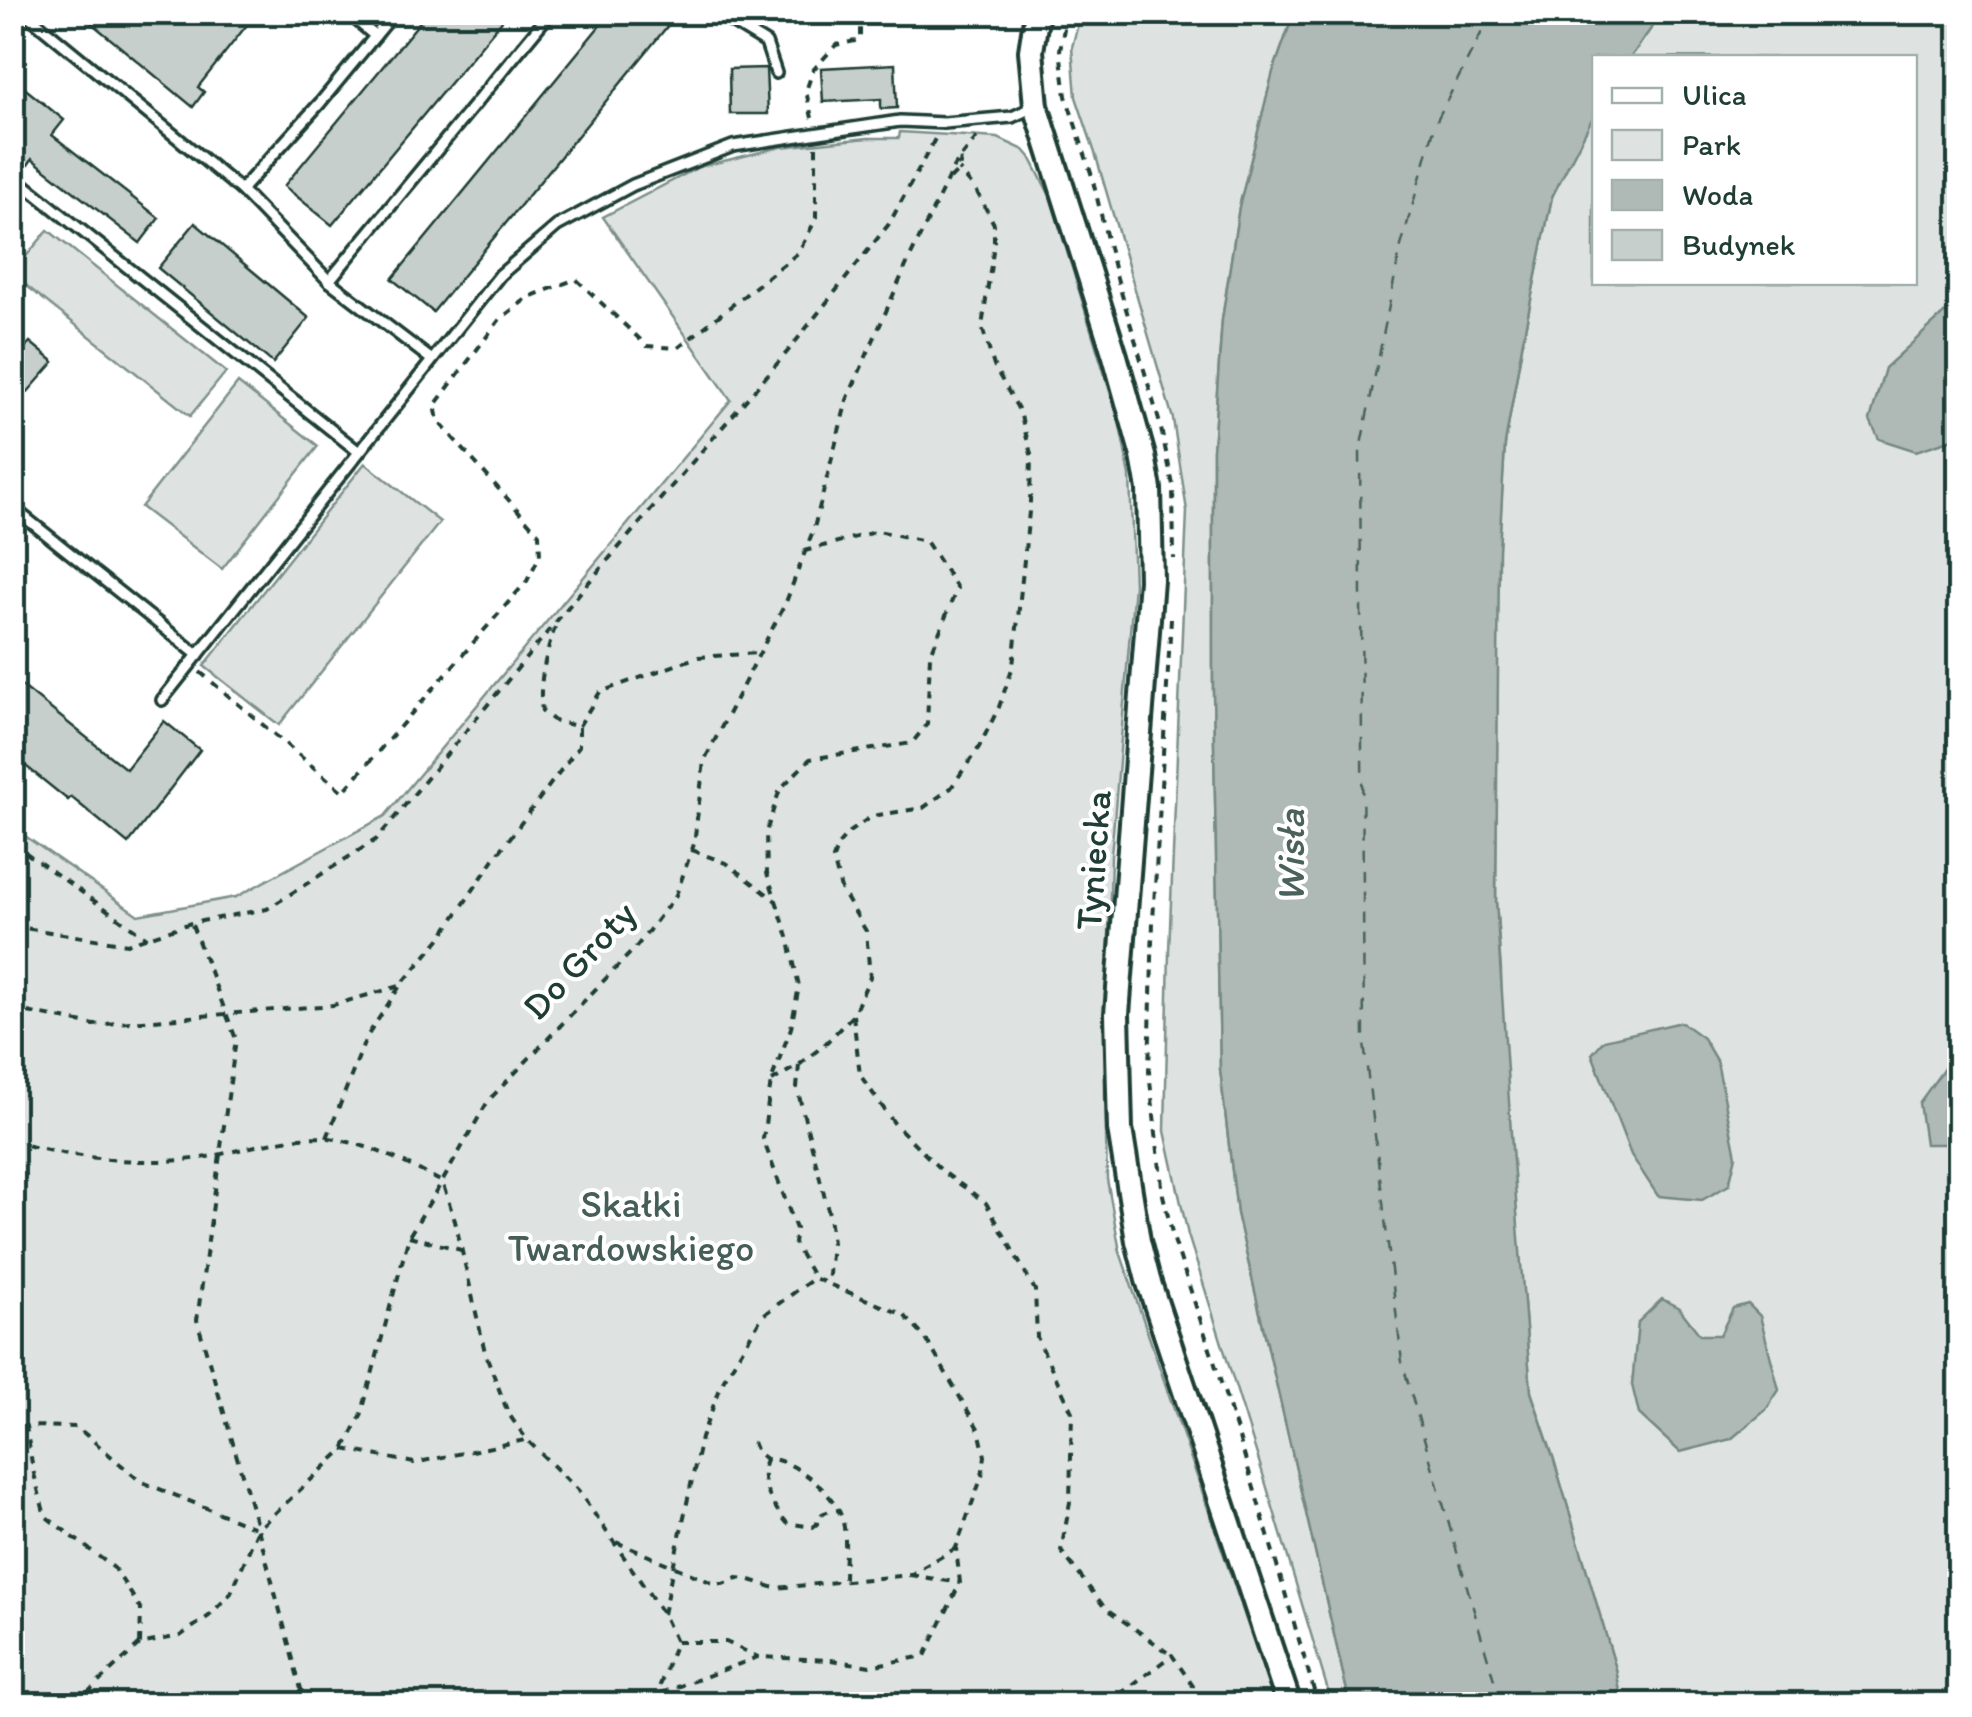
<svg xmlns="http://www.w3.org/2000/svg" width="1972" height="1717" viewBox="0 0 1972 1717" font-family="Itim,sans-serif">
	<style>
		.green { fill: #dee3e2; stroke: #7e908b; stroke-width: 2.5 }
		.water { fill: #afbab7; stroke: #758883; stroke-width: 2.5 }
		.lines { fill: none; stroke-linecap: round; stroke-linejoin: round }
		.ferry { stroke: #4a625b; stroke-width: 2.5; stroke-dasharray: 12 10; stroke-linecap: butt }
		.building { fill: #c7cfcc; stroke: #1f3d34; stroke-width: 2.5 }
		.service-casing { stroke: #1f3d34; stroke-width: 16 }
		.tertiary-casing { stroke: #1f3d34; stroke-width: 30 }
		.path { stroke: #1f3d34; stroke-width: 4; stroke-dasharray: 8 8; stroke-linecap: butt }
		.service { stroke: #fff; stroke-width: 9 }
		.tertiary { stroke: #fff; stroke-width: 22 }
		.labels { text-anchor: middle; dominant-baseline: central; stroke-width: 8; stroke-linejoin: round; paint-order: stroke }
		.street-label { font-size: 38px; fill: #1f3d34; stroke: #fff }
		.park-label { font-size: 38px; fill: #455e57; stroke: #fff }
		.water-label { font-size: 40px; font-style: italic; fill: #4a625b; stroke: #fff }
	</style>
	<rect width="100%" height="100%" fill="#fff"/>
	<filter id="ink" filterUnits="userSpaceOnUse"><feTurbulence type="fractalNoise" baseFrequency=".01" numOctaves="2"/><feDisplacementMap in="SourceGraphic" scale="20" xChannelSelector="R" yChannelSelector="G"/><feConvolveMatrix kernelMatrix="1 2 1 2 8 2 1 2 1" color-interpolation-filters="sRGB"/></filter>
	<g filter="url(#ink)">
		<!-- green -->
		<g class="green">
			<path d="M1617 12 1959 13V1704H1622L1616 1669 1553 1457 1531 1392 1524 1302 1502 1118 1501 970 1496 901 1498 558 1505 444 1524 334 1552 197 1594 67V282H1914V58L1597 57Z"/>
			<path d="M1081 13H1294L1273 72 1239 207 1222 320 1213 450V689L1220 1069 1237 1213 1350 1704H1332L1262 1471 1188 1235 1165 1131 1169 951 1187 511 1173 419 1095 153 1076 97 1072 47Z"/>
			<path d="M900 132 998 138 1024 150 1030 157 1050 196 1119 421 1130 476 1134 585 1111 856 1105 1094 1107 1179 1120 1252 1275 1704H13L12 827 138 915 236 897 385 816 731 400 603 217 699 167 781 147 868 138H899Z"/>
			<path d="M48 230 226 372 190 416 13 275V272Z"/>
			<path d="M238 383 318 446 222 569 141 507Z"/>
			<path d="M365 463 440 522 279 725 204 666Z"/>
		</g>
		<!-- water -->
		<g class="water">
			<path d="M1294 13H1662L1631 57 1594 58V115L1552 197 1524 334 1505 444 1499 551 1496 901 1512 1148 1531 1392 1553 1457 1616 1669 1622 1704H1350L1237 1213 1220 1069 1213 689V450L1222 320 1239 207 1273 72Z"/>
			<path d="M1959 300V437L1916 451 1879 439 1870 420 1885 368Z"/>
			<path d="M1681 1022 1703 1038 1717 1062 1736 1156 1729 1185 1702 1200 1658 1196 1631 1155 1592 1054 1604 1040Z"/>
			<path d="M1959 1036V1144H1925L1919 1103 1953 1056Z"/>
			<path d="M1662 1299 1679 1308 1700 1335H1720L1733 1308 1748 1304 1760 1316 1779 1390 1766 1410 1731 1439 1680 1452 1639 1414 1632 1385 1638 1322Z"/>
		</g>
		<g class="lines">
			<!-- ferry -->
			<path class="ferry" d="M1492 12 1436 122 1401 246 1360 450 1364 1043 1402 1362 1501 1704"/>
		</g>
		<!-- building -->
		<g class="building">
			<path d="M78 12H239L250 21 198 87 204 92 193 107Z"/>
			<path d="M428 12H509L332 225 284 186Z"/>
			<path d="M611 12H679L433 312 392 279Z"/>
			<path d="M895 64 897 108 881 109V99L823 102 821 68Z"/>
			<path d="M766 68 768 114H730L729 69Z"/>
			<path d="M12 78 64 120 52 135 159 218 140 243 32 159 28 165 12 153Z"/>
			<path d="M195 223 309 318 273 363 158 268Z"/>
			<path d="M30 342 54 362 12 410V362Z"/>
			<path d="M12 678 126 769 164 721 200 750 128 844 71 797 68 800 12 755Z"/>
		</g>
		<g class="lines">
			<defs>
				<g id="service">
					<path d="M24 12 241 190 329 281 432 360"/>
					<path d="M347 12 375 36"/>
					<path d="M715 12 766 43 776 73"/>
					<path d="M12 175 359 452"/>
					<path d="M241 190 320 103 395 12"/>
					<path d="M329 281 551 12"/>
					<path d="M12 507 198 655"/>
					<path d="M162 700 500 275 557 226 633 185 733 146 900 121 944 123 1012 117 1034 107"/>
				</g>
				<path id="tertiary" d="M1037 12 1031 51 1036 106 1115 356 1143 456 1149 489 1151 580 1117 1014 1120 1129 1138 1241 1148 1280 1289 1704"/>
			</defs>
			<!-- service casing -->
			<use href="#service" class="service-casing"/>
			<!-- tertiary casing -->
			<use href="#tertiary" class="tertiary-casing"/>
			<!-- path -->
			<g class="path">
				<path d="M1067 12 1060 50 1066 96 1091 173 1114 268 1160 424 1173 485 1174 559"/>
				<path d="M812 118 806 91 813 70 836 45 860 40V12"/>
				<path d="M950 179 959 170 961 158"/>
				<path d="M1171 619 1153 921 1149 1072 1163 1195 1173 1237 1237 1431 1318 1704"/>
				<path d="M200 672 343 792 527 581 540 555 539 534 438 421 435 405 500 319 529 297 576 279 647 346 678 348 798 253 816 219V147"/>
				<path d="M579 726 600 692 698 657 759 653"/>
				<path d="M12 843 147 938"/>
				<path d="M692 850 728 864 776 901"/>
				<path d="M192 925 236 1039 197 1320 258 1529 305 1704"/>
				<path d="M12 926 127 944 191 923 267 909 377 839 583 589 788 351 889 224 936 137"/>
				<path d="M12 1009 94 1025 333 1005 400 986"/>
				<path d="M853 1015 860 1075 894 1123 942 1171 986 1203 1035 1290 1037 1337 1072 1412 1070 1502 1061 1551 1105 1608 1172 1655"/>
				<path d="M799 1065 797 1088 829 1214 832 1244 828 1284"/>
				<path d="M772 1081 799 1065 823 1046 853 1015 870 977 866 931 841 889 833 859 838 845 849 832 872 816 923 808 951 788 979 747 999 707 1013 666 1030 502 1031 454 1020 412 994 366 982 327 994 244V224L976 190 959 170"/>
				<path d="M327 1138 366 1038 400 986 440 939 494 859 579 746V726L556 722 542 711C538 681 546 655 555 627"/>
				<path d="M12 1141C67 1158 145 1166 201 1158 239 1152 291 1133 329 1138 370 1144 406 1163 442 1182L455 1221 485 1352 508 1413 527 1440 578 1490 663 1614 676 1642 653 1704"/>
				<path d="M409 1236 461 1250"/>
				<path d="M12 1425 26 1426"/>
				<path d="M753 1442 757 1452 766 1459C793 1457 838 1496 843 1522 847 1540 844 1561 844 1580"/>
				<path d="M344 1449 414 1463 525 1440"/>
				<path d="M766 1459C758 1482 772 1505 787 1523L813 1527 817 1524C818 1511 828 1512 839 1510"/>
				<path d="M616 1542 715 1584H723L737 1578 747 1579 775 1588 910 1575 956 1548"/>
				<path d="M910 1575 960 1583"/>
				<path d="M663 1614 701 1438 723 1381 763 1315 813 1279"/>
				<path d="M676 1642H726L758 1657"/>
				<path d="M140 1644 141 1609 114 1568 45 1516 33 1470 26 1426 77 1427 140 1481 258 1529"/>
				<path d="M75 1704 140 1644 180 1636 209 1616 231 1593 258 1529 344 1449 361 1416 409 1236 442 1182 488 1101 637 946 676 895 694 844 704 761 786 602 814 528 847 400 906 266 953 168 980 133"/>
				<path d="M661 1704 656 1695 758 1657 831 1660 870 1666 925 1656 960 1583 956 1548 982 1476 985 1456 979 1430 926 1339 904 1315 814 1278 794 1243 796 1229 763 1139 771 1081 791 1028 799 986 788 937 767 873 766 832 780 789 810 759 912 743 927 724 930 656 957 588 926 541 878 531 805 551"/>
				<path d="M1107 1704 1172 1655 1193 1686 1192 1704"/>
			</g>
			<!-- service -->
			<use href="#service" class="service"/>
			<!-- tertiary -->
			<use href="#tertiary" class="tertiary"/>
		</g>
	</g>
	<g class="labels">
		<!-- street labels -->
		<g class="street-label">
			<text transform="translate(1093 860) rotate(-86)">Tyniecka</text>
			<text transform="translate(579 960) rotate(-47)">Do Groty</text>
		</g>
		<!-- park labels -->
		<g class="park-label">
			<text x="631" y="1204">Skałki<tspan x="631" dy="44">Twardowskiego</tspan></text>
		</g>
		<!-- water labels -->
		<g class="water-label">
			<text transform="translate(1290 856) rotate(-90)">Wisła</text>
		</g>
	</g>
	<!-- margin -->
	<rect width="1972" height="1717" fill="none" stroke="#fff" stroke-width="50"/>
	<rect x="25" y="25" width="1922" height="1667" fill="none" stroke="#1f3d34" stroke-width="4" filter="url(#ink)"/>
	<!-- legend -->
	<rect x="1592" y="55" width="325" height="230" fill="#ffffff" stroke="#a5b1ae" stroke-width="2.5"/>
	<rect x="1612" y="88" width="50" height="15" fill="#ffffff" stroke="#a5b1ae" stroke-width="2.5"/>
	<text x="1682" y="105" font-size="30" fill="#1f3d34">Ulica</text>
	<rect x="1612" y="130" width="50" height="30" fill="#dee3e2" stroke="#a5b1ae" stroke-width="2.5"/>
	<text x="1682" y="155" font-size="30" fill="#1f3d34">Park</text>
	<rect x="1612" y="180" width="50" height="30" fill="#afbab7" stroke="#a5b1ae" stroke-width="2.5"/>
	<text x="1682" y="205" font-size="30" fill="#1f3d34">Woda</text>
	<rect x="1612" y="230" width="50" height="30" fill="#c7cfcc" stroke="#a5b1ae" stroke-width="2.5"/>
	<text x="1682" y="255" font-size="30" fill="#1f3d34">Budynek</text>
</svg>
